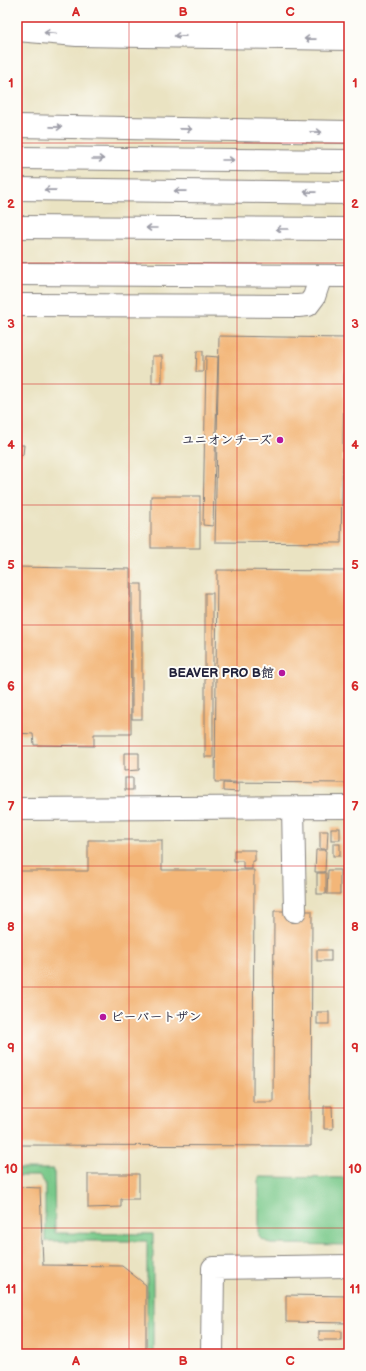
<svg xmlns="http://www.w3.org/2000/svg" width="366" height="1371" viewBox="0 0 366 1371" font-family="'Balsamiq Sans','Klee One',sans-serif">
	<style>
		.green { fill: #79c98a; stroke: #4e7662 }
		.building { fill: #f3b678 }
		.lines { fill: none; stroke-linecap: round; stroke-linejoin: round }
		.minor-casing { stroke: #86827e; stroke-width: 24 }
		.highway-casing { stroke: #86827e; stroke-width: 24 }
		.minor { stroke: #fff; stroke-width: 22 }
		.highway { stroke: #fff; stroke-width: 22 }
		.oneway { stroke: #9c9ca7 }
		.grid { fill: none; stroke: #d62828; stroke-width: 1; stroke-opacity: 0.55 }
		.poi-dot { fill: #b5179e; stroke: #fdfcf7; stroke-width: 1.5 }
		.labels { text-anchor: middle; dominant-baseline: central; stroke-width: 4; stroke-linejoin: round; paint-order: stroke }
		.poi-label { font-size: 13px; font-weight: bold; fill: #22223b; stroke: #fdfcf7; text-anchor: end }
		.neatline { fill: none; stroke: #d62828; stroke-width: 1.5 }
		.grid-label { font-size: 13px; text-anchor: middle; font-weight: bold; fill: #d62828 }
	</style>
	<rect width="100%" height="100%" fill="#fdfcf7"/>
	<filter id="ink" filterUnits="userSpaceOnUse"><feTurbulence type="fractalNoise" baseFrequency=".025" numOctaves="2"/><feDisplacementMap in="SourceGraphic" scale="8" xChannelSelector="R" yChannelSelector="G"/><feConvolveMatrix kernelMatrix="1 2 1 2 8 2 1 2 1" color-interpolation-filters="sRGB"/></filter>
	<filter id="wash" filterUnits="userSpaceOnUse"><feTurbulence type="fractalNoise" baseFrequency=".012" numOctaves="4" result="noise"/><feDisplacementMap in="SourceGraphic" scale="16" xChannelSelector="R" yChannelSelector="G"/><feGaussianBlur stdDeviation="0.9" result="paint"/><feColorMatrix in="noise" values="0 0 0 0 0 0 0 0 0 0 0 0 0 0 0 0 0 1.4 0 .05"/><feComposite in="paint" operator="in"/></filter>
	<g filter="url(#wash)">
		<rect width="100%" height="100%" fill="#eae3c2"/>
		<!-- green -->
		<g class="green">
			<path d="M17 1169H54L55 1233 153 1234V1354H147V1241H45V1183L39 1176H17Z"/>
			<path d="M259 1177 349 1178V1245L270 1244 259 1237Z"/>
		</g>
		<g id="blocks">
			<!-- building -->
			<g class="building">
				<path d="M219 336 345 338 341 543 215 542Z"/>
				<path d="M197 351H203V372H196Z"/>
				<rect x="152" y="356" width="10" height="27"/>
				<path d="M206 356 218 357 213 526 203 525Z"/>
				<path d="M17 445H24L23 455 17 454Z"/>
				<rect x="151" y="496" width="49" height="52"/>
				<path d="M17 567 130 569 131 734H94V746L34 745 33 734 17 733Z"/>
				<path d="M217 570 349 571V783L215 782Z"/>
				<rect x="132" y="584" width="10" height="135"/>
				<rect x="205" y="593" width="8" height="164"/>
				<path d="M124 753H139V770L124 771Z"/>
				<rect x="125" y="778" width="8" height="12"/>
				<path d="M223 783 239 784V792L223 791Z"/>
				<rect x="331" y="828" width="9" height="12"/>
				<path d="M320 831H328L327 849H320Z"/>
				<path d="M88 840H162V870H254L253 1102H273L274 911H312L311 1146 17 1145V871H88Z"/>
				<rect x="333" y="844" width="7" height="12"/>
				<path d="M234 850H255V861H252V869H243V861H234Z"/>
				<path d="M316 850H326L325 872H315Z"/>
				<path d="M328 870H340V894H327Z"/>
				<rect x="317" y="873" width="9" height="21"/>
				<rect x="317" y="950" width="14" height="11"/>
				<rect x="317" y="1012" width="12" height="12"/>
				<rect x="347" y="1083" width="2" height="9"/>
				<path d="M324 1106H332L333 1129H324Z"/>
				<path d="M88 1174H139V1199H121V1207L88 1208Z"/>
				<path d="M17 1187 40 1188 43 1265 122 1266 146 1285V1354H17Z"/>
				<path d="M286 1295 349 1296V1323L286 1322Z"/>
				<rect x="319" y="1331" width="22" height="9"/>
			</g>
		</g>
	</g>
	<g filter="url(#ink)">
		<use href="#blocks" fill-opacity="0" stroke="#86827e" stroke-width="1"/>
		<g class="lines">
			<defs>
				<g id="minor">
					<path d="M17 274 349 276"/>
					<path d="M17 305 298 306 308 305 314 297 321 276"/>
					<path d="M293 808 295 911"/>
					<path d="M17 809 349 807"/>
					<path d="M212 1354 213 1268 349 1266"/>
				</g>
				<g id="highway">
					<path d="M22 17 349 19"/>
					<path d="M17 30 77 35 349 39"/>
					<path d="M17 126 349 132"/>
					<path d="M17 158 349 161"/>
					<path d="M17 189 349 193"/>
					<path d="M17 227 349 229"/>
				</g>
			</defs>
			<!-- minor casing -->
			<use href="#minor" class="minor-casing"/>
			<!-- highway casing -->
			<use href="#highway" class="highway-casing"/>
			<!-- minor -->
			<use href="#minor" class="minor"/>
			<!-- highway -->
			<use href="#highway" class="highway"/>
		</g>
		<!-- one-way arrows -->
		<defs><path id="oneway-shaft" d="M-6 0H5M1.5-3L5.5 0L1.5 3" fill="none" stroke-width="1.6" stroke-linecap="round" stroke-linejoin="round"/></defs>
		<g class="oneway">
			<use href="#oneway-shaft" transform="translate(50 33) rotate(-176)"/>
			<use href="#oneway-shaft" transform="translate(180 36) rotate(-179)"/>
			<use href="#oneway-shaft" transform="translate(310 39) rotate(-179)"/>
			<use href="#oneway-shaft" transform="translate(56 127) rotate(1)"/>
			<use href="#oneway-shaft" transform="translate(186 129) rotate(1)"/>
			<use href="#oneway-shaft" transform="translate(316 132) rotate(1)"/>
			<use href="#oneway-shaft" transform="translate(98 159)"/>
			<use href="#oneway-shaft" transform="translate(228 160)"/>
			<use href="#oneway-shaft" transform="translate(50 190) rotate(-179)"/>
			<use href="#oneway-shaft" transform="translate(180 191) rotate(-179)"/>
			<use href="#oneway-shaft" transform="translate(310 192) rotate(-179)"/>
			<use href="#oneway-shaft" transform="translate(152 228) rotate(-180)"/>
			<use href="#oneway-shaft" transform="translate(282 229) rotate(-180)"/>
		</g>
	</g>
	<!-- grid -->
	<path class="grid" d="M129 17V1354M237 17V1354M17 143H349M17 263H349M17 384H349M17 505H349M17 625H349M17 746H349M17 866H349M17 987H349M17 1108H349M17 1228H349"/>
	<!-- markers -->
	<g class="poi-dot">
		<circle cx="280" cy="440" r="4"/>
		<circle cx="282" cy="673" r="4"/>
		<circle cx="103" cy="1017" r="4"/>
	</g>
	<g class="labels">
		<!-- poi labels -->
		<g class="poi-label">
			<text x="272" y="440">ユニオンチーズ</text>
			<text x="274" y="673">BEAVER PRO B館</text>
			<text x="111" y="1017" text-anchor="start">ビーバートザン</text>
		</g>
	</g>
	<!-- margin -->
	<rect width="366" height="1371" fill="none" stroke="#fdfcf7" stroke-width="44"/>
	<rect x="22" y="22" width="322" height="1327" class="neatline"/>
	<g class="grid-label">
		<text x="76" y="16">A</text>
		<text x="183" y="16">B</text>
		<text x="290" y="16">C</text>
		<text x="11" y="87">1</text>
		<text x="355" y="87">1</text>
		<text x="11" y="208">2</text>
		<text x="355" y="208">2</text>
		<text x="11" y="328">3</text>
		<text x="355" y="328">3</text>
		<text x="11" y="449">4</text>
		<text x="355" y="449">4</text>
		<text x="11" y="569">5</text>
		<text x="355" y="569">5</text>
		<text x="11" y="690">6</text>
		<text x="355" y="690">6</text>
		<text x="11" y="811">7</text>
		<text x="355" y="811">7</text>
		<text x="11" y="931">8</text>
		<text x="355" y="931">8</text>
		<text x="11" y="1052">9</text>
		<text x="355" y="1052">9</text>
		<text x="11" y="1173">10</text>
		<text x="355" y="1173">10</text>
		<text x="11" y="1293">11</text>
		<text x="355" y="1293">11</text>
		<text x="76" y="1365">A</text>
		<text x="183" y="1365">B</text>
		<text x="290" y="1365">C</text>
	</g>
</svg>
